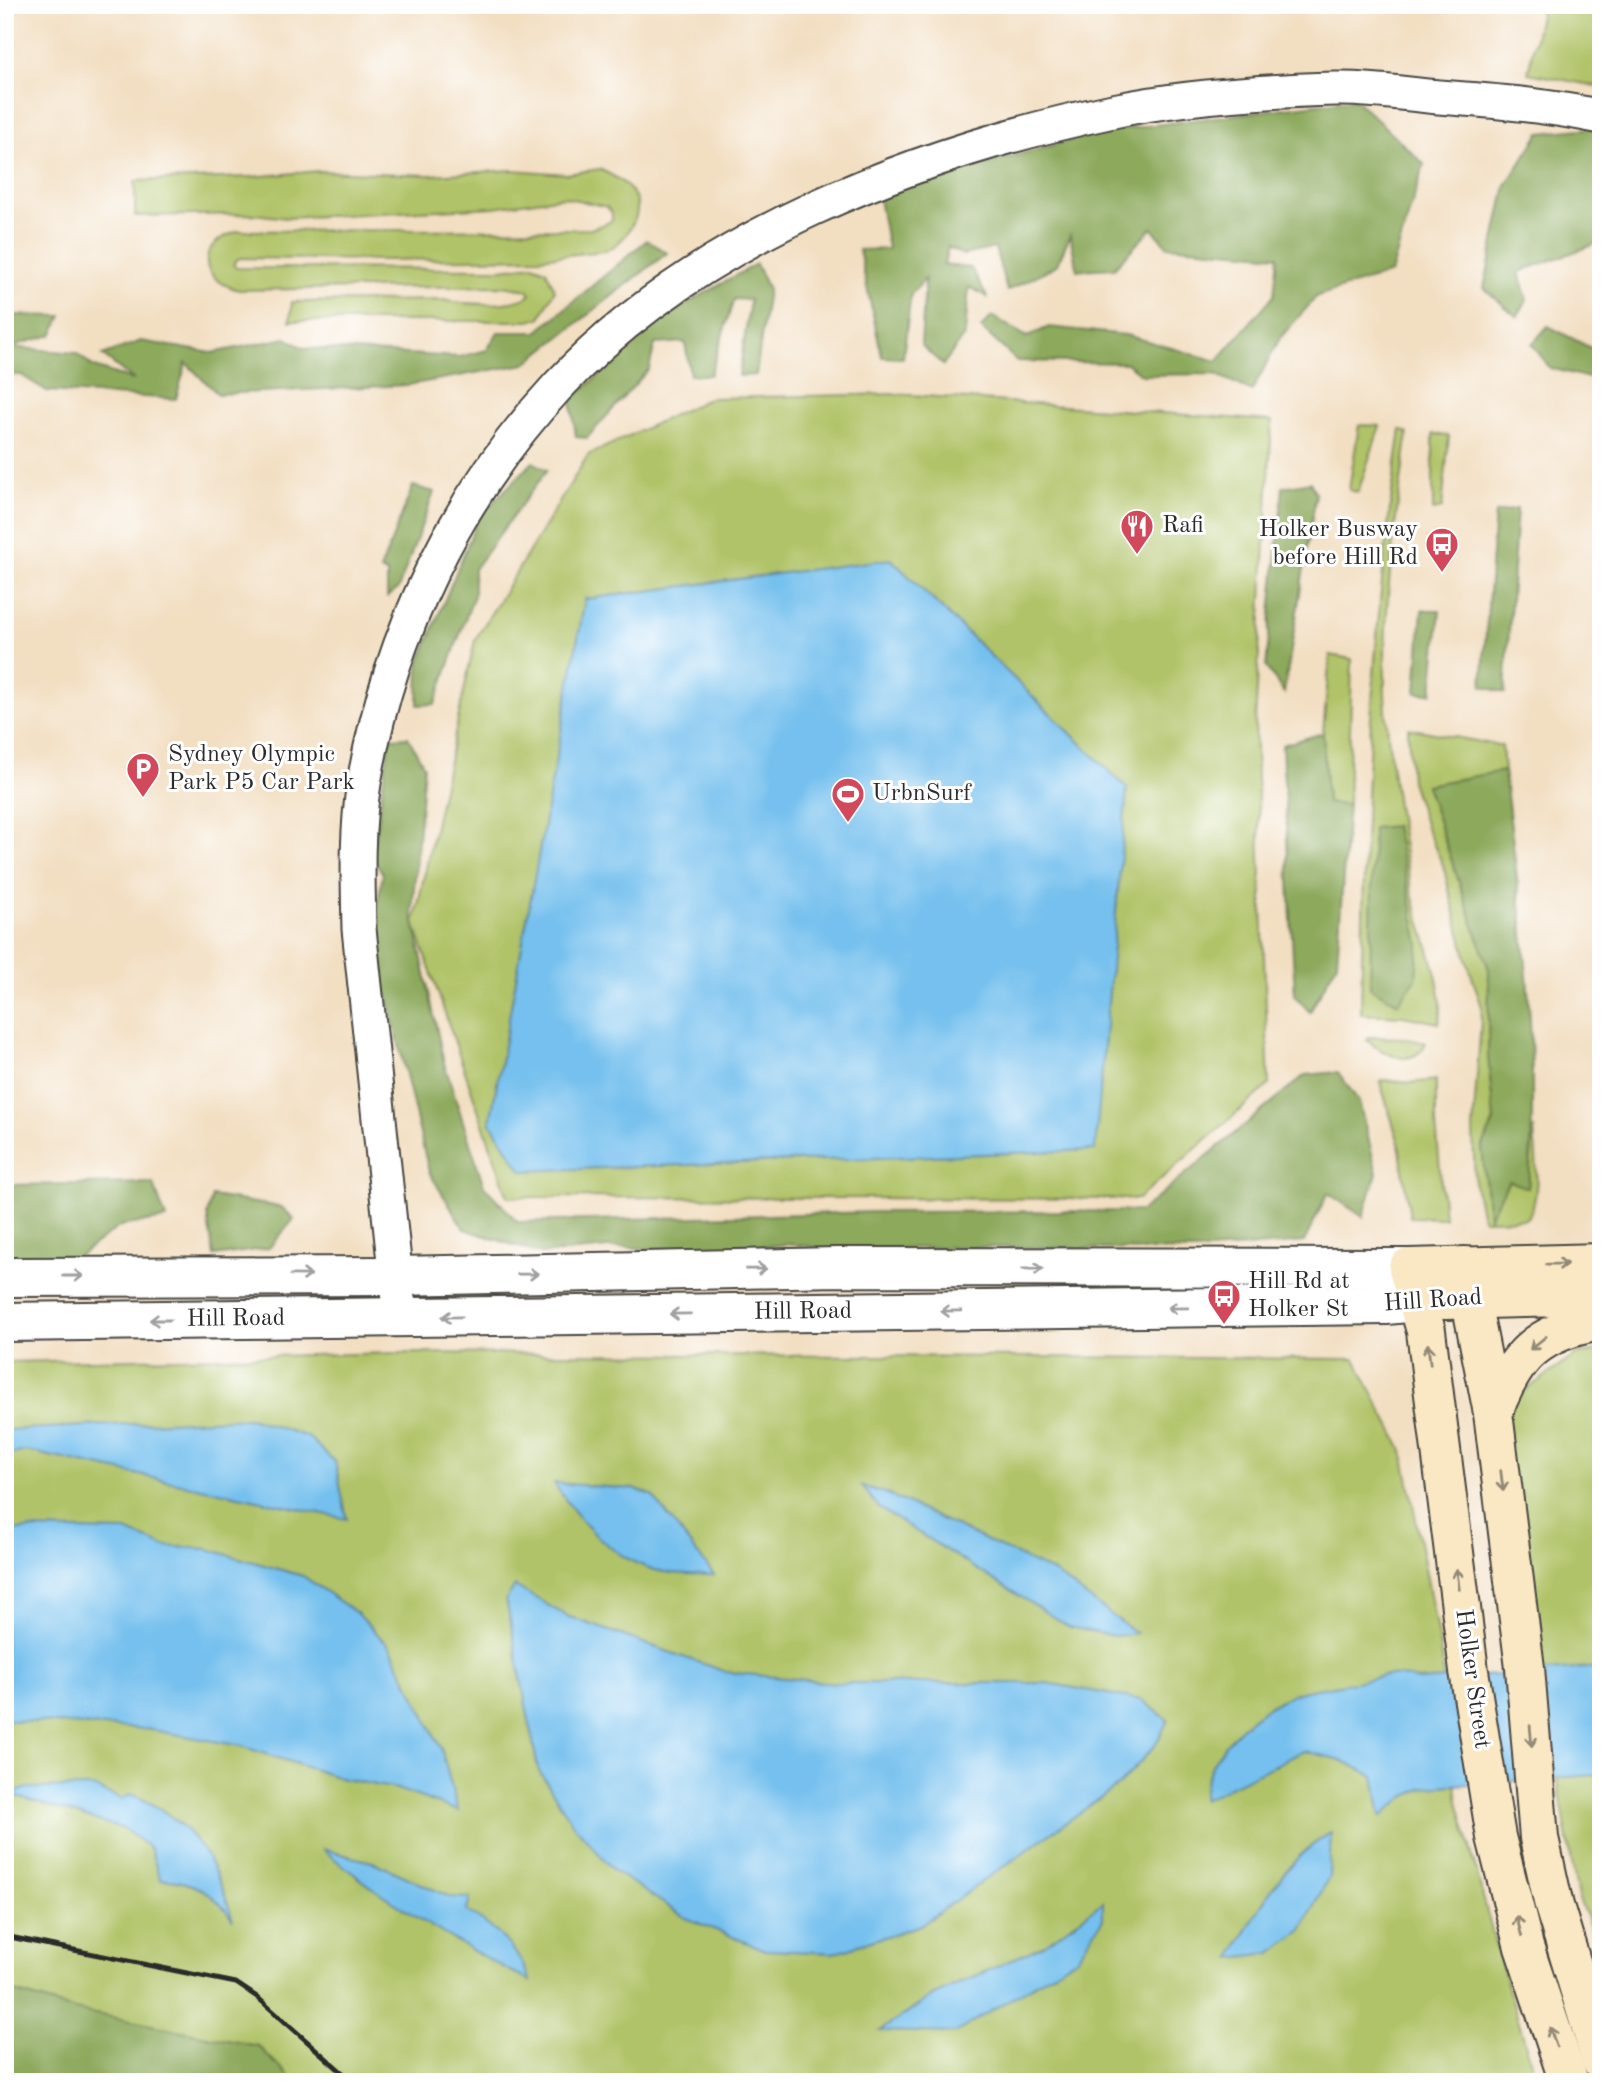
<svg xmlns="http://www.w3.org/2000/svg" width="1606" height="2087" viewBox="0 0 1606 2087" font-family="'Old Standard TT',serif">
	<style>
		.green { fill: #b0c367; stroke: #6e7749; stroke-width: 2 }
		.forest { fill: #8ca95c; stroke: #5c6a44; stroke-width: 2 }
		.water { fill: #74c0ee; stroke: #50768c; stroke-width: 2 }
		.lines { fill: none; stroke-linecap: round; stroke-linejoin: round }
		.minor-casing { stroke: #494642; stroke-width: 37 }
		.tertiary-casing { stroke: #494642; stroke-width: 42 }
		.secondary-casing { stroke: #494642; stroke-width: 42 }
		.minor { stroke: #fff; stroke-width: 33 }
		.tertiary { stroke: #fff; stroke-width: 38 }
		.secondary { stroke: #fae7c3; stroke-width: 38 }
		.rail { stroke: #2b2b2b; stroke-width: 5 }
		.oneway { stroke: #928977 }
		.oneway2 { stroke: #a0a0a0 }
		.labels { text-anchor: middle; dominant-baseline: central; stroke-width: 6; stroke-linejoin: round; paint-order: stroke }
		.poi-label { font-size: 24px; fill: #2b2b2b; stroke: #fff; text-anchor: start }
		.street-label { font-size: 24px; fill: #2b2b2b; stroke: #fff }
	</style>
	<rect width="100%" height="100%" fill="#fff"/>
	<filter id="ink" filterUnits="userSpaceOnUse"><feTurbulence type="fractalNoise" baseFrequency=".0143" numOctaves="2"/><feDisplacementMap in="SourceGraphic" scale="14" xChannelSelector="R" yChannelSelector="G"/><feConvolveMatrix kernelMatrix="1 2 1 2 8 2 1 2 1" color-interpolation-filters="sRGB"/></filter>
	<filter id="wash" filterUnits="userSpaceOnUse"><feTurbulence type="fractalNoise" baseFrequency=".00686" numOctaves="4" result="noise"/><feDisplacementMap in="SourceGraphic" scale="28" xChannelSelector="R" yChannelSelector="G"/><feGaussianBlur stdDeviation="1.57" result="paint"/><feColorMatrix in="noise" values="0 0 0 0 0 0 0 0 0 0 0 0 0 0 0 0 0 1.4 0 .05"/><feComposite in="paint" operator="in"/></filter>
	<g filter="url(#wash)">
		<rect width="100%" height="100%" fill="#f2dec1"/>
		<!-- green -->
		<g class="green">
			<path d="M1542 5H1601V87L1528 73Z"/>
			<path d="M599 169C612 175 628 183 635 197 644 217 622 246 604 251L539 258 387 260 239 258 233 264 236 268 501 269 533 265 546 270 555 290 540 318 529 321H290L292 302 443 300C464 304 512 308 530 295L527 290 503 286 239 290C196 279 196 243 239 231L591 229 612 221V213L607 207 564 197 494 207 287 218 253 214 135 216V181L250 177 319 171 430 175 513 170 567 174Z"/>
			<path d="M897 394 1272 421 1255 724 1269 1085 1138 1199 508 1197 414 923 475 640 588 455 710 398Z"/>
			<path d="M1359 425 1380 426 1358 492 1349 490Z"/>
			<path d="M1401 430 1408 433C1395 519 1383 606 1385 693 1388 759 1400 824 1411 889 1418 924 1449 992 1439 1023L1403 1016 1361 1014C1364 818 1371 624 1401 430Z"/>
			<path d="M1433 434 1449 436 1442 508 1433 510Z"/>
			<path d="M1330 655 1352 659 1348 805 1327 804 1323 733Z"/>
			<path d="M1408 728 1502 746 1504 771 1426 785 1489 970 1488 1055 1494 1121 1482 1148 1489 1215 1509 1181 1528 1188 1534 1128C1535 1149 1543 1205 1525 1219L1485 1220 1482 1218 1475 1185 1473 1129 1482 1007 1467 961 1443 865 1427 830 1411 781Z"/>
			<path d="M1369 1037 1404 1038 1426 1043C1413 1070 1383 1054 1367 1040Z"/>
			<path d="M1384 1080 1410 1083 1436 1080V1123L1444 1218 1410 1217 1399 1143 1380 1082Z"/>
			<path d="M1601 1351V1952L1578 1897 1493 1413 1577 1354Z"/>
			<path d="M396 1353 1355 1359 1403 1451 1440 1648 1458 1801 1498 1954 1537 2082H5V1362Z"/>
		</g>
		<!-- forest -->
		<g class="forest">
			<path d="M1355 99 1424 164 1391 273 1317 296 1280 338 1252 391 1215 374 1142 375 1126 363 1017 361 981 328 992 316 1027 337 1049 327 1126 335 1217 361 1274 295 1278 256 1167 246 1152 228 1114 268 1077 270 1070 235 1057 265 1007 291 995 248 963 255 948 247 944 265 971 268 987 297 969 287 965 334 943 365 921 345 925 279 911 294 903 358 882 357 859 250 888 249 878 193 1101 132Z"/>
			<path d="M1601 127V242L1519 272 1527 300 1517 317 1484 288 1506 185 1540 133Z"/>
			<path d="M647 240 667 253 525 364 408 385 218 394 186 363 176 399 47 391 21 375H5V315L62 316 52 335 9 347 76 353 94 367 134 380 102 355 141 341 212 353 286 338 304 348 459 357 487 350 498 332H537Z"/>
			<path d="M756 264 768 289 756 375 739 376 750 300 734 299 710 375H690L685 342 655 344 649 369 587 438 576 437 571 400 665 316Z"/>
			<path d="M1548 326 1601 353V381L1550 368 1532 344Z"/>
			<path d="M533 462 547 470 474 569V595L435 704 418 705 419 663 479 516Z"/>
			<path d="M1310 482 1316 494 1284 693 1266 667 1283 487Z"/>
			<path d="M413 486 434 492 398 589 387 597V573L380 570Z"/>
			<path d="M1517 509 1505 693 1482 686 1495 513Z"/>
			<path d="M1422 610H1440L1432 693H1416Z"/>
			<path d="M1323 733 1327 803 1348 805 1337 963 1310 1012 1295 996 1282 745Z"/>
			<path d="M408 737 424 766 412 913 444 1063 484 1186 518 1222 874 1212 1141 1211 1305 1075 1338 1072 1359 1102 1377 1173 1363 1217 1328 1193 1304 1242 1198 1251 1011 1247 827 1249 790 1244 704 1253 620 1247 541 1254 464 1229 429 1172 385 986 376 911 383 874 372 856 390 738Z"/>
			<path d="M1504 771C1521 908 1541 1050 1528 1188L1509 1181 1489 1217 1482 1148 1494 1121 1488 1055 1489 970 1426 785Z"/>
			<path d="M1395 826 1419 944 1416 979 1398 1003 1370 988 1373 828Z"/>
			<path d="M153 1183 166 1219 120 1226 70 1262 5 1261V1185Z"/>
			<path d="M212 1196 281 1207 294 1219 269 1248 214 1256 207 1215Z"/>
			<path d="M5 1989 75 2010 258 2046 295 2082H5Z"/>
		</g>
		<!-- water -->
		<g class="water">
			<path d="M891 559 1127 788 1095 1150 522 1171 490 1122 585 599Z"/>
			<path d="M250 1418 308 1437 335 1462 347 1519 26 1451 5 1456V1430Z"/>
			<path d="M554 1483 634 1489 652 1495 714 1575C696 1574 676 1575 659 1571 613 1561 578 1520 554 1483Z"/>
			<path d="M862 1486 888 1494 1055 1573 1136 1633 1115 1636 1069 1627 879 1508Z"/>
			<path d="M30 1529 126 1531 164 1546 208 1549 303 1576 358 1614 390 1647 441 1748 458 1811 397 1789 343 1779 241 1746 146 1729 5 1720V1531Z"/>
			<path d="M515 1586 567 1616 726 1672 836 1683H1047L1142 1700 1168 1720 1155 1746 1119 1785 921 1925 834 1953 765 1950 686 1918 614 1871 572 1823 538 1769 506 1599Z"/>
			<path d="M1601 1667V1777L1595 1775 1426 1787 1404 1797 1381 1817 1374 1776 1341 1760 1304 1751 1203 1800C1203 1755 1253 1711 1292 1695 1310 1688 1332 1687 1350 1683 1376 1678 1393 1670 1418 1681Z"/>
			<path d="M93 1787 122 1799 131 1794C192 1819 215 1859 233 1920 213 1891 195 1881 160 1879L150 1848 124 1829 10 1794 27 1788Z"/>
			<path d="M1331 1833 1329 1877 1302 1930 1271 1953 1231 1958C1256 1913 1284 1858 1331 1833Z"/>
			<path d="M322 1849 376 1863 450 1897 470 1898 467 1911C494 1927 520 1950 530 1981 456 1944 386 1902 322 1849Z"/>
			<path d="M1103 1902V1919L1077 1958 955 2033 880 2031 934 1995 1044 1945Z"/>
		</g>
	</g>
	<g filter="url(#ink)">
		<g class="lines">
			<defs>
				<path id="minor" d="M400 1318 359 929C358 881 356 831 364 783 389 636 456 496 558 386 698 236 916 153 1113 111 1185 96 1262 91 1336 89 1369 88 1405 94 1439 97 1493 101 1547 105 1601 117"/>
				<g id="tertiary">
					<path d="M5 1277 397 1276 838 1267 1408 1268"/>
					<path id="s1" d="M5 1322 1386 1305 1418 1302"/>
				</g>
				<g id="secondary">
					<path d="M1464 1266 1493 1413 1525 1668 1539 1838 1554 1906 1601 2060"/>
					<path d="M1445 1300 1601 1296"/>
					<path d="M1493 1413C1514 1355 1539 1331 1601 1321"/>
					<path d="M1569 2082 1524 1947 1496 1837 1469 1671 1426 1331 1408 1268 1601 1263"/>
				</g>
			</defs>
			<!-- minor casing -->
			<use href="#minor" class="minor-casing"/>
			<!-- tertiary casing -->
			<use href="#tertiary" class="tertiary-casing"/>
			<!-- secondary casing -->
			<use href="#secondary" class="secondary-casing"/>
			<!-- minor -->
			<use href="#minor" class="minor"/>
			<!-- tertiary -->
			<use href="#tertiary" class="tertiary"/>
			<!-- secondary -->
			<use href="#secondary" class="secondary"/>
			<!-- rail -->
			<path class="rail" d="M5 1936 236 1983 257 1997 353 2082"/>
		</g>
		<!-- one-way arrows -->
		<defs><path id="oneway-shaft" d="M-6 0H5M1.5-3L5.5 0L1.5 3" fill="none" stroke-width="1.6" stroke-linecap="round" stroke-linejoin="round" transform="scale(1.75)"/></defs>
		<g class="oneway">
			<use href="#oneway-shaft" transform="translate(1557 1264) rotate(-1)"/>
			<use href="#oneway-shaft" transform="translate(1538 1343) rotate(141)"/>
			<use href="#oneway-shaft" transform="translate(1429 1354) rotate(-97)"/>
			<use href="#oneway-shaft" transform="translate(1502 1481) rotate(83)"/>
			<use href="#oneway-shaft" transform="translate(1458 1579) rotate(-97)"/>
			<use href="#oneway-shaft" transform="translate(1531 1736) rotate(85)"/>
			<use href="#oneway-shaft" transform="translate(1519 1926) rotate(-105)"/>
			<use href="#oneway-shaft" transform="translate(1553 2037) rotate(-109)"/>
		</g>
		<g class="oneway2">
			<use href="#oneway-shaft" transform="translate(756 1269) rotate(-1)"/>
			<use href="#oneway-shaft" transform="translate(1033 1269)"/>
			<use href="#oneway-shaft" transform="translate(528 1274) rotate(-1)"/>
			<use href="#oneway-shaft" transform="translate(301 1275) rotate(1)"/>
			<use href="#oneway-shaft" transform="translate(73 1276)"/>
			<use href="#oneway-shaft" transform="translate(1178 1308) rotate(179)"/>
			<use href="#oneway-shaft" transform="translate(951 1311) rotate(179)"/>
			<use href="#oneway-shaft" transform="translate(680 1314) rotate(179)"/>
			<use href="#oneway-shaft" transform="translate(452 1317) rotate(179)"/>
			<use href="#oneway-shaft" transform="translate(160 1320) rotate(180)"/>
		</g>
	</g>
	<!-- icons -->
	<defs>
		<symbol id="restaurant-pin" viewBox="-11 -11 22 30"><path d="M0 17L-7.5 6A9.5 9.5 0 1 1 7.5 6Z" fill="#d1495b" stroke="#fff"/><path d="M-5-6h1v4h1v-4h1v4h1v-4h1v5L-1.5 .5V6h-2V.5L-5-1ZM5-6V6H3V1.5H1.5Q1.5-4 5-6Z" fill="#fff"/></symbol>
		<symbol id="bus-pin" viewBox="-11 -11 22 30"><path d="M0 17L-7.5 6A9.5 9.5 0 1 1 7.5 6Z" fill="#d1495b" stroke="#fff"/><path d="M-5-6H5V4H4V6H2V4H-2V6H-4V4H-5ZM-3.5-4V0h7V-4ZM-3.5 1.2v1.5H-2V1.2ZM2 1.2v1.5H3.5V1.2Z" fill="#fff"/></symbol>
		<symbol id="parking-pin" viewBox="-11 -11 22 30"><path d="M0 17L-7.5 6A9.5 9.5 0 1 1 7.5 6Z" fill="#d1495b" stroke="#fff"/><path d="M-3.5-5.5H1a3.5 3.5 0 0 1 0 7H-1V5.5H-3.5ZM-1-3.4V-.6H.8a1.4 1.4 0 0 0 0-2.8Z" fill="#fff"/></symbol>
		<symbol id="stadium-pin" viewBox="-11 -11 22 30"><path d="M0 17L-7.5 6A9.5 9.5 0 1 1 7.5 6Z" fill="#d1495b" stroke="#fff"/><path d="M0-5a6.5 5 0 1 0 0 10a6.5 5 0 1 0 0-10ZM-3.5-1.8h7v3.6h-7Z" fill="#fff"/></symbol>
	</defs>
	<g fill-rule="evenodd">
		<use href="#restaurant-pin" x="1118" y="507" width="38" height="52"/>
		<use href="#bus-pin" x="1423" y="525" width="38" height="52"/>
		<use href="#parking-pin" x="124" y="750" width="38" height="52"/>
		<use href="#stadium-pin" x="829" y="775" width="38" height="52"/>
		<use href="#bus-pin" x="1205" y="1277" width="38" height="52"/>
	</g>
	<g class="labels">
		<!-- poi labels -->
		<g class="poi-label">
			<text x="1162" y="526">Rafi</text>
			<text x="1418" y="530" text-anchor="end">Holker Busway<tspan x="1418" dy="28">before Hill Rd</tspan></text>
			<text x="168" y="755">Sydney Olympic<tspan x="168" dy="28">Park P5 Car Park</tspan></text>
			<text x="872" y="794">UrbnSurf</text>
			<text x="1248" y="1282">Hill Rd at<tspan x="1248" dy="28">Holker St</tspan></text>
		</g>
		<!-- street labels -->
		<g class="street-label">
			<text transform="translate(1433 1301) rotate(-4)">Hill Road</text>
			<text stroke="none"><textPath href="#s1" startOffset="798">Hill Road</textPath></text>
			<text stroke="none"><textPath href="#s1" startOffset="231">Hill Road</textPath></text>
			<text transform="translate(1472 1679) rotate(82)">Holker Street</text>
		</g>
	</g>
	<!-- margin -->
	<rect width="1606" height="2087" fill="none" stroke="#fff" stroke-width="28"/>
</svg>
